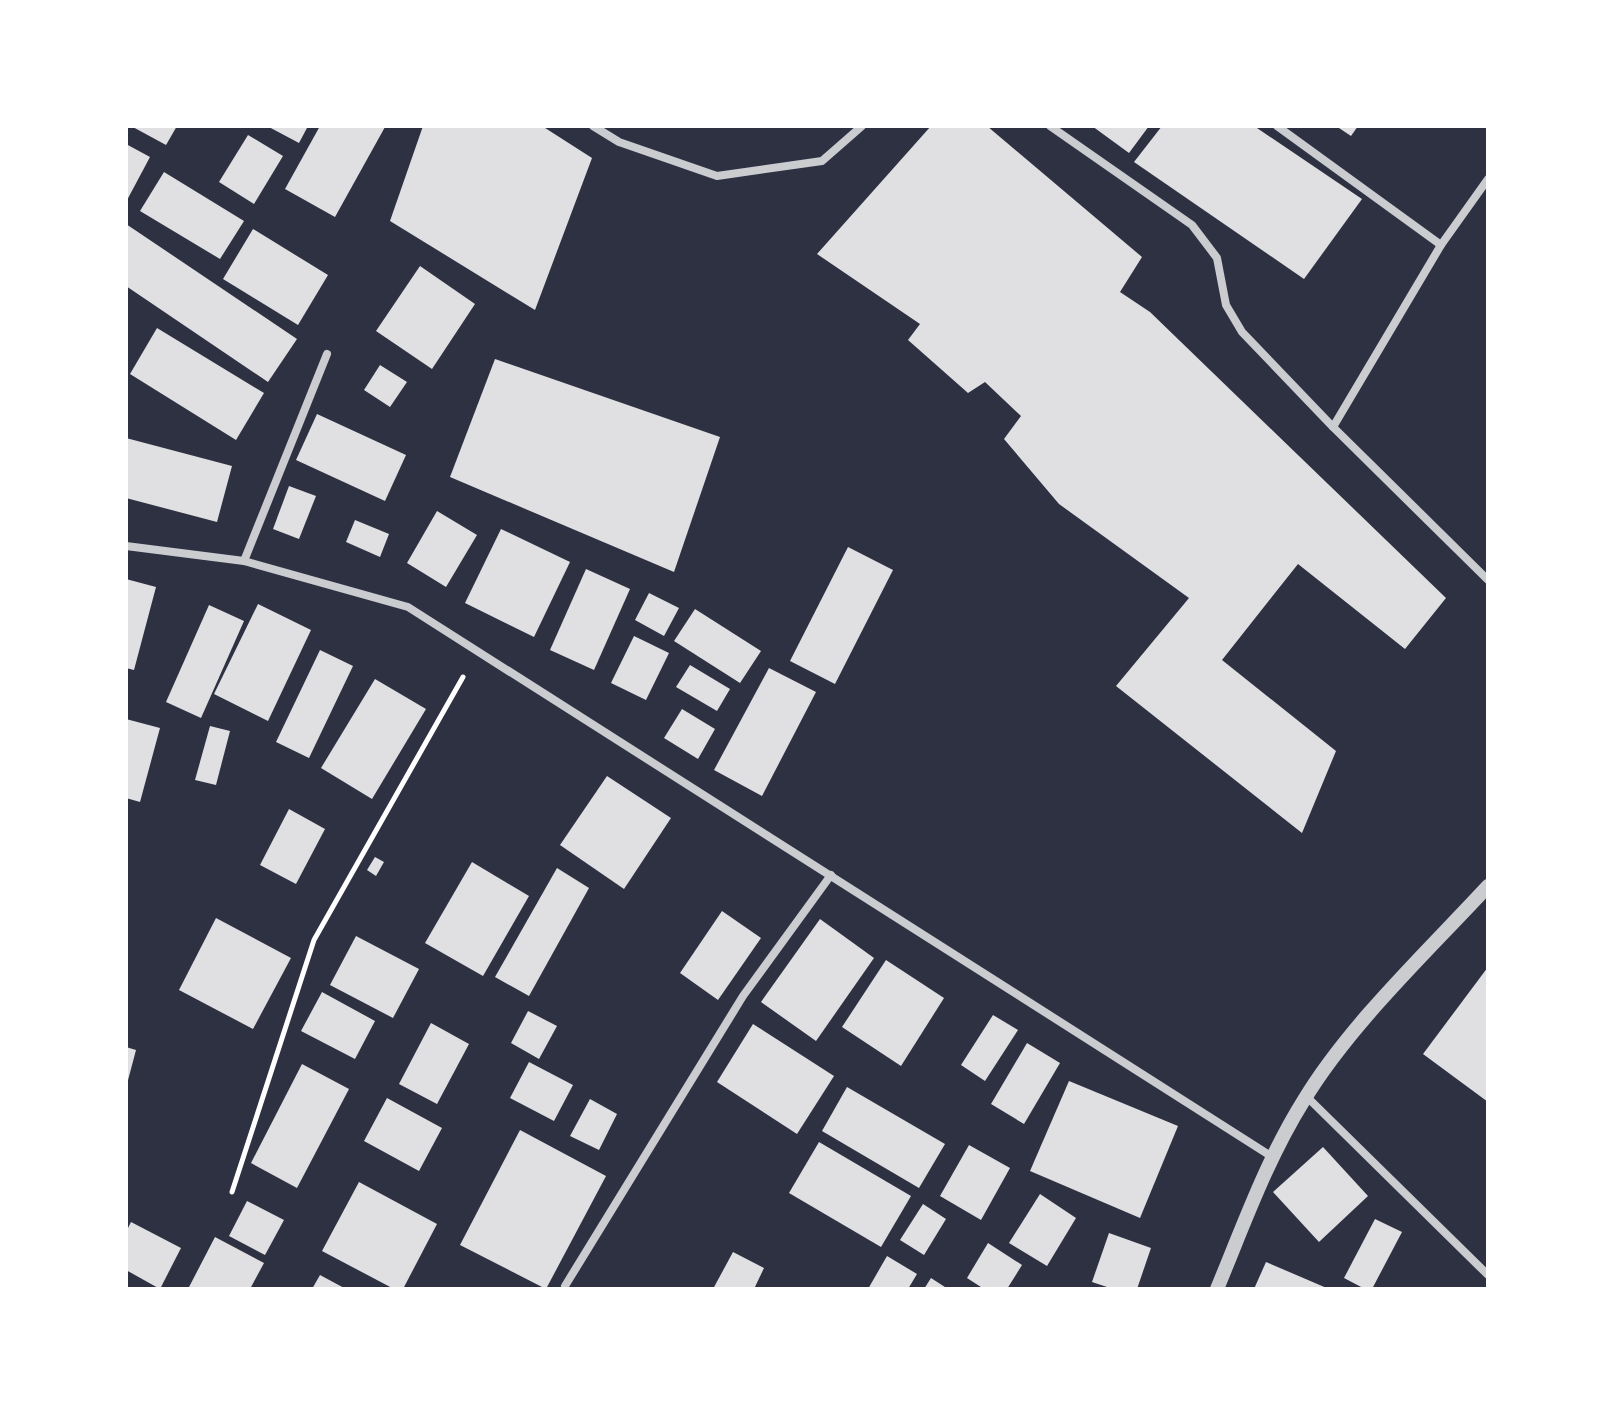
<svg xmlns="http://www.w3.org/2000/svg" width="1614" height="1415" viewBox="0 0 1614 1415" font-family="Arial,sans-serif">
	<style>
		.building { fill: #e0e0e3 }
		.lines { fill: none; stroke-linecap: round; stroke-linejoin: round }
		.path { stroke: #fff; stroke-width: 5 }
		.minor { stroke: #caccd0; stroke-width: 8 }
		.tertiary { stroke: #caccd0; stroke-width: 14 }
	</style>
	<rect width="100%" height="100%" fill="#2d3142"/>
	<!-- building -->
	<g class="building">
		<path d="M131 126H177L166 145Z"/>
		<path d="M267 126H308L299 143Z"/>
		<path d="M320 126 385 127 335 217 285 189Z"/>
		<path d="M423 126H542L592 158 535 310 390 221Z"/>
		<path d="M931 126H987L1142 257 1120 292 1150 312 1446 598 1405 649 1298 564 1222 660 1336 751 1302 833 1116 686 1189 598 1059 504 1004 439 1021 416 985 382 968 393 908 340 920 324 817 254Z"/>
		<path d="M1092 126H1149L1129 153Z"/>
		<path d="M1162 126H1254L1362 199 1304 279 1134 162Z"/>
		<path d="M1336 126H1358L1351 136Z"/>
		<path d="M248 135 283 156 254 204 219 182Z"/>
		<path d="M126 144 150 157 126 202Z"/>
		<path d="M164 172 244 221 220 259 140 211Z"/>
		<path d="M126 224 297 339 268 382 126 286Z"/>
		<path d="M253 229 328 275 298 325 223 279Z"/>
		<path d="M420 266 475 304 432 369 376 331Z"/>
		<path d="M157 328 264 393 236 440 130 374Z"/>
		<path d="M495 359 720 437 674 572 450 477Z"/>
		<path d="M380 365 407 382 390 407 364 390Z"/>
		<path d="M317 414 406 455 385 501 296 460Z"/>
		<path d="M126 438 232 466 217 522 126 498Z"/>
		<path d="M289 486 316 496 299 539 273 529Z"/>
		<path d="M437 511 477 535 446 587 407 563Z"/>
		<path d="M355 520 389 534 380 557 346 542Z"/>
		<path d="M501 529 570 562 534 637 465 603Z"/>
		<path d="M848 547 893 570 835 684 790 661Z"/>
		<path d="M586 569 630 589 594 670 550 650Z"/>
		<path d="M126 579 156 587 134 670 126 668Z"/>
		<path d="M649 593 679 608 664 636 635 620Z"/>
		<path d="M258 604 311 630 268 721 214 694Z"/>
		<path d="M209 605 244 621 201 718 166 702Z"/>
		<path d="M695 609 761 651 740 683 674 641Z"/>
		<path d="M634 636 669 653 646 700 611 683Z"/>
		<path d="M320 650 353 666 309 758 276 742Z"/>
		<path d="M690 665 730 689 717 711 676 687Z"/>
		<path d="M769 668 816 692 762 796 714 770Z"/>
		<path d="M375 679 426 709 372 799 321 768Z"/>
		<path d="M682 709 715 729 698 759 664 738Z"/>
		<path d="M126 719 160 728 140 802 126 798Z"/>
		<path d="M210 726 230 731 216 785 195 780Z"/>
		<path d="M607 776 671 818 624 889 560 845Z"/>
		<path d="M289 809 325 829 296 884 260 865Z"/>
		<path d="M375 857 384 862 376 876 367 870Z"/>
		<path d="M472 862 529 896 483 976 425 943Z"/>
		<path d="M557 868 589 888 529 996 495 977Z"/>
		<path d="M722 911 761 938 718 1000 680 973Z"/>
		<path d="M216 918 291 958 253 1029 179 990Z"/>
		<path d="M820 919 874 958 816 1041 761 1002Z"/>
		<path d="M356 936 419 969 393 1018 330 985Z"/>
		<path d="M886 960 944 998 901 1066 842 1027Z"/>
		<path d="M1488 967V1102L1423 1054Z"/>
		<path d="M322 992 375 1021 355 1059 301 1031Z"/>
		<path d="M528 1011 557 1026 539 1059 511 1043Z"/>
		<path d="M993 1015 1018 1030 985 1081 961 1065Z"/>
		<path d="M431 1023 469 1044 437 1104 399 1084Z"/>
		<path d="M753 1024 834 1076 797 1134 717 1082Z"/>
		<path d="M1027 1043 1060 1063 1024 1124 991 1104Z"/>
		<path d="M126 1047 136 1050 127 1084H126Z"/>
		<path d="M529 1062 573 1085 554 1121 510 1098Z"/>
		<path d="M302 1064 349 1089 297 1188 251 1163Z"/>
		<path d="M1069 1081 1178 1126 1140 1218 1030 1171Z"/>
		<path d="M847 1087 945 1144 919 1188 822 1131Z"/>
		<path d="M387 1098 442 1128 419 1171 364 1141Z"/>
		<path d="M590 1099 617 1114 599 1150 570 1136Z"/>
		<path d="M520 1130 606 1176 546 1289 460 1245Z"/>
		<path d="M819 1142 911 1196 881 1247 789 1193Z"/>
		<path d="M969 1145 1010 1168 981 1220 940 1196Z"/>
		<path d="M1323 1147 1368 1196 1319 1242 1273 1192Z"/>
		<path d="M359 1182 437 1224 403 1289H394L322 1251Z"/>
		<path d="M1040 1194 1076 1218 1047 1266 1009 1243Z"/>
		<path d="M247 1201 284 1220 265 1255 229 1236Z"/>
		<path d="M923 1204 946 1219 924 1255 900 1240Z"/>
		<path d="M1375 1219 1402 1232 1372 1289H1365L1344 1278Z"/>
		<path d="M131 1222 181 1248 160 1289 126 1270V1232Z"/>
		<path d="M1109 1233 1151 1248 1137 1289H1113L1092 1282Z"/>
		<path d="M215 1237 264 1263 250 1289H188Z"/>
		<path d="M988 1243 1022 1265 1007 1289H984L967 1278Z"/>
		<path d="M733 1252 764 1268 754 1289H713Z"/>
		<path d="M887 1256 917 1274 908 1289H868Z"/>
		<path d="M1266 1262 1329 1289H1254Z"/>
		<path d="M320 1275 346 1289H312Z"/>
		<path d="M931 1278 948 1289H924Z"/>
	</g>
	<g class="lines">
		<!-- path -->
		<path class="path" d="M232 1192 314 940 463 677"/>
		<!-- minor -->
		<g class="minor">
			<path d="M593 126 619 142 717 176 822 161 862 126"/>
			<path d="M1050 126 1192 225 1217 258 1226 305 1242 332 1333 427"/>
			<path d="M1277 126 1441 245"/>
			<path d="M1488 179 1441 245 1333 427 1488 580"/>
			<path d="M126 546 244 561 408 607 1271 1156"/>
			<path d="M244 561 327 354"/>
			<path d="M1306 1096 1488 1275"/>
			<path d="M565 1286 743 996 831 875"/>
		</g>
		<!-- tertiary -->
		<path class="tertiary" d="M1217 1289C1244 1224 1267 1159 1304 1100 1350 1024 1428 951 1488 886"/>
	</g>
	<!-- border -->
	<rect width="1614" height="1415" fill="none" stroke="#ffffff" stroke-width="256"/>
</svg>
